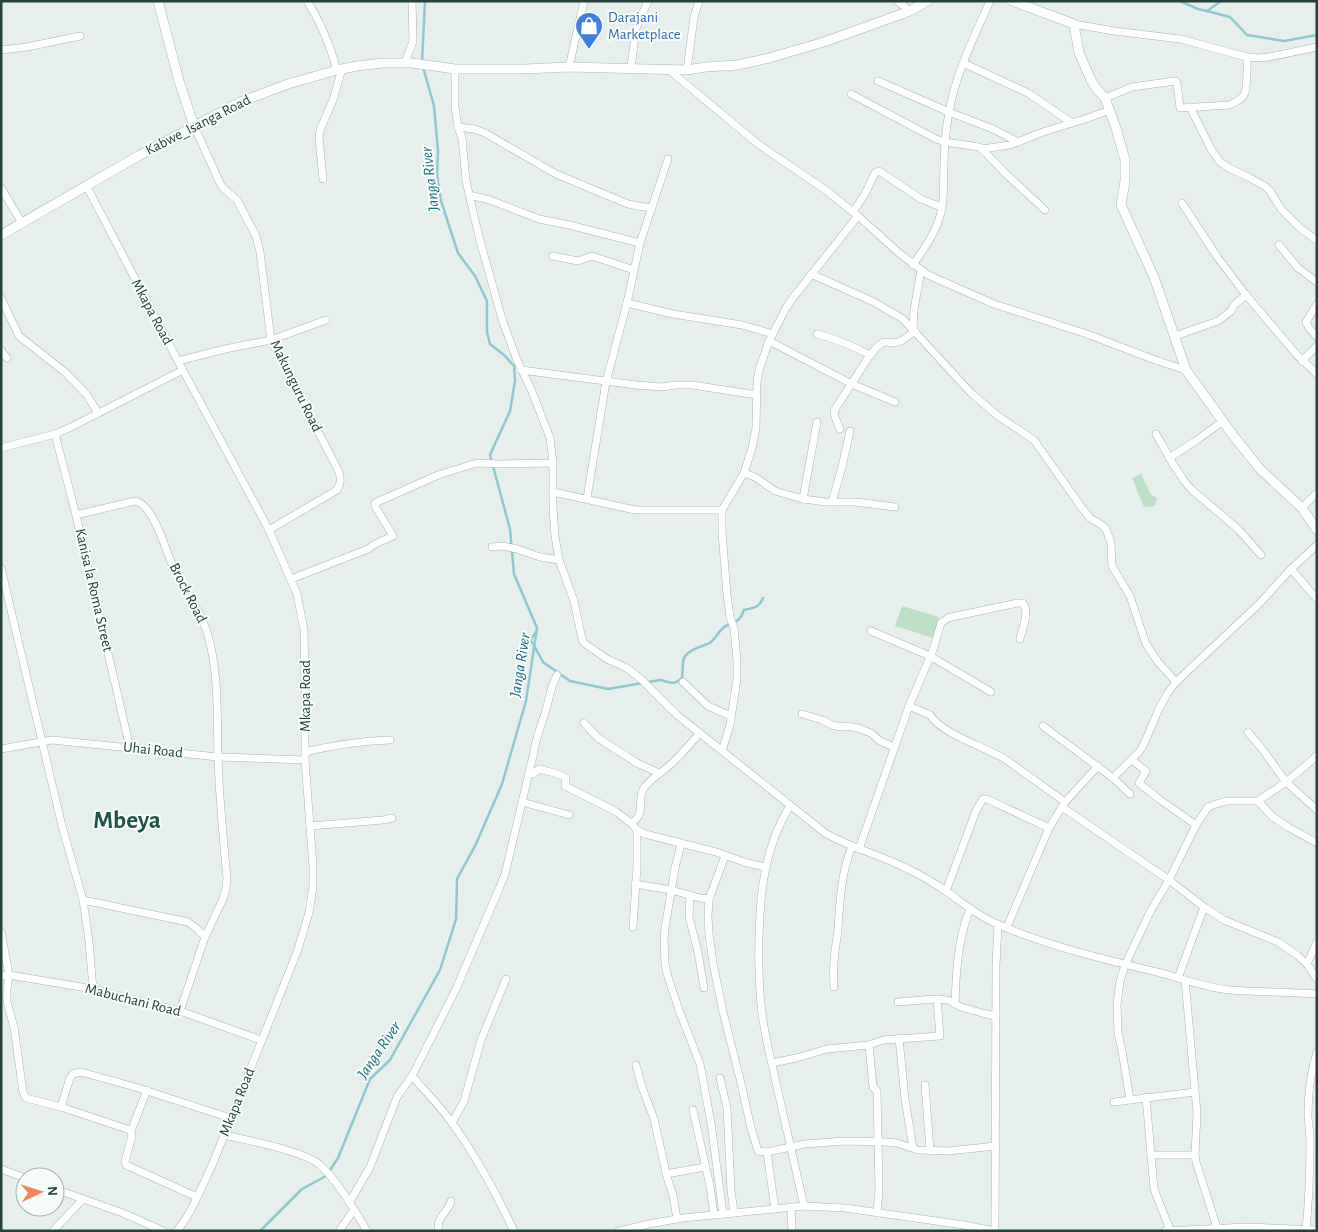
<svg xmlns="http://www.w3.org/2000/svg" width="1318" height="1232" viewBox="0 0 1318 1232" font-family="'Alegreya Sans',sans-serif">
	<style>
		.green { fill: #bfe0c8 }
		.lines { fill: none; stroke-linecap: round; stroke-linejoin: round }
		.stream { stroke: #8ec9d4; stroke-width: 2.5 }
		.street-casing { stroke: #a8b8b2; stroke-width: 8 }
		.secondary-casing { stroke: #a4bbb3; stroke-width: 10 }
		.street { stroke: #fff; stroke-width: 7 }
		.secondary { stroke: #fff; stroke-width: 9 }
		.labels { text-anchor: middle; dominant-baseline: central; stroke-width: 4; stroke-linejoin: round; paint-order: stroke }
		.shop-label { font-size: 15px; fill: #366cbe; stroke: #f7fbf9; text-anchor: start }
		.street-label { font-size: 15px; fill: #24423a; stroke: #f7fbf9 }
		.water-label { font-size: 16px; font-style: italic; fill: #1c6f80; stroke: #f7fbf9 }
		.town-label { font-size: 25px; font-weight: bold; fill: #1f5548; stroke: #f7fbf9 }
	</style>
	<rect width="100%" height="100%" fill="#e6efeb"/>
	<!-- green -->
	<g class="green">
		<path d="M1141 474 1151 495 1157 498 1155 506 1144 507 1132 478Z"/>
		<path d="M902 606 939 617 933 638 895 626Z"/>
	</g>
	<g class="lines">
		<!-- stream -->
		<g class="stream">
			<path d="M1180 1 1198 9 1207 11 1230 17 1247 35 1284 41 1317 35"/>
			<path d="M1207 11 1221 1"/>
			<path d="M422 62 425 1"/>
			<path d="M536 632 529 642H532L543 662 570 681 608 689 660 680C670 682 674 686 682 678 683 672 682 664 684 658 688 649 703 647 711 642 716 638 717 634 721 630 731 619 738 627 744 610 755 607 758 609 763 598"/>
			<path d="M260 1231 302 1189 326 1176 338 1158 370 1079 390 1060 440 970 456 919 457 879 476 844 502 784 526 701 537 628 514 574 510 529 490 455 510 411 515 381 514 366 504 355 490 344 487 332V301L475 276 458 253 441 201 437 175 438 151 434 106 423 67"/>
		</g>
		<defs>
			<g id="street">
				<path d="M307 1C321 22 330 46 337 70"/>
				<path d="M897 1 910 11"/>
				<path d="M1074 24 1114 31 1180 39 1247 57 1257 58 1269 57 1317 47"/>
				<path d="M1 50 27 47 80 36"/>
				<path d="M405 63 413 41 412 1"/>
				<path d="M963 63 1028 93 1072 123"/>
				<path d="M569 67 584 1"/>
				<path d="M631 68 636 28 648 1"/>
				<path d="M455 69V107L458 127 462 138 466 181 480 241 503 322 517 360 531 389 550 438 553 463V508L555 536 559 560 574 601 582 639 584 643 607 659 627 668 642 680 677 715 825 833C851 848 880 855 908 869 921 875 934 883 947 892 963 903 978 916 997 924 1048 946 1103 959 1157 972 1181 978 1205 988 1230 990 1259 992 1288 992 1317 994"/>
				<path d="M668 69 758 144 827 191 858 216 899 253 928 275 994 304 1087 334 1155 360 1186 370"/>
				<path d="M687 70 694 17 699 1"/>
				<path d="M878 81 949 112 993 129 1018 142"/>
				<path d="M851 94 936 139 945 142 979 147 982 149 1006 174 1045 210"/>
				<path d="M1105 98 1132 87 1175 81 1177 83 1180 108 1230 105C1235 102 1241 100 1244 95 1248 87 1247 66 1247 57"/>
				<path d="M1190 107 1211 149 1220 162 1229 168 1250 178 1266 187 1270 191 1281 209 1301 229 1317 240"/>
				<path d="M194 126 220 183 223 188 237 200 256 236 260 252 271 340 339 472C341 480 341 483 337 490L269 530"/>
				<path d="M458 127 474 129 485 133 556 174 628 204 638 206 652 208"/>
				<path d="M982 149 1010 145 1043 132 1085 119 1110 110"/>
				<path d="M323 179 319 138 320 130 333 100 342 69"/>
				<path d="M86 185 178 361 269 530 297 594 304 630 305 690V760L313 866V886L309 913 297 952 213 1163C202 1186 193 1211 177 1231"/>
				<path d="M1 188 22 223"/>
				<path d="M469 195 490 200 539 219 569 225 640 243"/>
				<path d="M1182 203 1218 258 1246 295 1297 355 1317 374"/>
				<path d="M853 212 865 194 875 173 879 171 921 199 941 207"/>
				<path d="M1279 245 1298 268 1317 282"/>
				<path d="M553 256 578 261 592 256 634 270"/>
				<path d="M913 265C922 251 933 238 938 222 945 205 943 184 944 165 944 148 946 129 949 112 956 73 974 37 990 1"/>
				<path d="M811 274 874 302 903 319 971 393 998 416 1034 440 1082 508 1090 518 1102 525 1106 529 1111 543 1112 566 1130 596 1146 644 1158 662 1176 682"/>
				<path d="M1 298 19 336 66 373 87 395 98 413"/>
				<path d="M627 303 673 314 742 325 773 334"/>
				<path d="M1317 304 1306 322 1309 328 1317 337"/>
				<path d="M913 329 914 310 921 270"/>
				<path d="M817 334C836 339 853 346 870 355"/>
				<path d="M1175 336 1218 321 1231 311 1234 305 1246 295"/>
				<path d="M769 341 852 384 895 402"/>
				<path d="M1 350 7 358"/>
				<path d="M178 361 225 349 271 340 326 320"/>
				<path d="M1302 361 1317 346"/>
				<path d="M521 370 636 385 662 387 676 385H692L757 395"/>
				<path d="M840 429 835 417 834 411 868 358 877 347 882 343 886 342 894 343 901 341 915 331"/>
				<path d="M55 434 76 515 130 748"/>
				<path d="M1156 434 1173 464 1185 482 1192 490 1238 529 1261 555"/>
				<path d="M1 448 55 434 71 427 183 370"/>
				<path d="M1169 458 1197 440 1223 421"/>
				<path d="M744 473 755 477 775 491 803 499 826 502H856L895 507"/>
				<path d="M553 492 635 510H722"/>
				<path d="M587 498 606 382 627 303 640 243 668 159"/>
				<path d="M803 499 817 422"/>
				<path d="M832 502 842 467 850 431"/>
				<path d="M1302 508 1317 493"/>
				<path d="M76 515 135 501C151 503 164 543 169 557 174 568 178 578 184 588 194 603 203 618 208 635 219 675 217 716 218 756 219 797 223 837 227 878L226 888 223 899 205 937 180 1011"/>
				<path d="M492 547 503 546 517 549 540 557 559 560"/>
				<path d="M1 568 62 826 83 900 89 941 93 989"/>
				<path d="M1291 569 1317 599"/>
				<path d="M291 579 368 549 375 544 393 536 375 506V503L438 475 477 463 499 464 553 463"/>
				<path d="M871 631 930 656 991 692"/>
				<path d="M683 682 708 706 731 716"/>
				<path d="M909 706 930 715C942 734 985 747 1005 759L1065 802"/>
				<path d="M802 714 822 720 832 725 840 727 846 726 858 728 871 733 880 741 894 747"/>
				<path d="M584 723 598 738 637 763 659 773"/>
				<path d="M1043 726 1113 778 1130 794"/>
				<path d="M1248 732 1263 750 1286 782 1317 810"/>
				<path d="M1 749 52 740 218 757 305 760"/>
				<path d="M722 751 730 725 737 679V660L734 628 730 617 727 595 722 532V510L744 473 752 448 756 428 757 382 759 370 769 341 786 308 792 299 858 216"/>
				<path d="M305 752C334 745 361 741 390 740"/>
				<path d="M1132 760 1146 771 1139 783 1159 799 1196 825"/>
				<path d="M529 772 533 774 539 769 558 774 566 778 565 786 615 811 631 823 637 830 645 834 716 852 744 862 765 867"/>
				<path d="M1113 778 1139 752 1144 744 1158 711 1167 694 1176 682 1259 604 1291 569 1317 545"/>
				<path d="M1258 801 1273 817 1288 827 1317 843"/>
				<path d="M522 802 569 815"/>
				<path d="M790 806C769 839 762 876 760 914 758 947 758 980 762 1013 765 1038 772 1063 777 1087 786 1127 795 1166 804 1206"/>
				<path d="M1062 807 1169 880 1204 907 1224 920 1278 942 1297 955 1307 964 1317 979"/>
				<path d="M631 823C647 814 636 801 644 788 651 778 661 773 670 765 681 755 690 744 700 733"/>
				<path d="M310 826 383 820 392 818"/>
				<path d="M681 844 675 868 665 928 664 940 665 963 667 974 679 1010 700 1064 711 1123 723 1214"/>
				<path d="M859 849 909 706 933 650 941 623 948 618 956 616 1018 603H1023C1030 613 1022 629 1020 639"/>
				<path d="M725 856 709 899 708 916 709 934 713 963 723 1012 740 1079 751 1128 758 1151 767 1152 805 1144 844 1141 886 1142 897 1143 918 1150 948 1151 996 1146"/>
				<path d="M635 884 671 890 700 898 709 899"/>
				<path d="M946 891 976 811 983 799H987L1049 828"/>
				<path d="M690 895 689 917 698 952 704 988"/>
				<path d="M83 900 188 922 196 928 205 937"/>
				<path d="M633 927 637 867V830"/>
				<path d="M1007 927 1049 828 1065 802 1098 766"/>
				<path d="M1 932 9 975 7 989V1002L14 1027 23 1092 26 1098 61 1107 70 1078 73 1074 81 1072 135 1087 230 1118"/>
				<path d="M1307 964 1317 942"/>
				<path d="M1 976 9 975 93 989 135 1000 180 1011 261 1040"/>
				<path d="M1178 978 1204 907"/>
				<path d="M1185 980 1197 1113 1195 1155 1196 1162 1218 1231"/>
				<path d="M834 987C834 979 833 971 834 964 834 952 837 941 838 929 840 900 841 874 852 846"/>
				<path d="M898 1002 935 999 948 1000 961 1007 982 1013 996 1016"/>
				<path d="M955 1004C956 973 958 937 970 909"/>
				<path d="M899 1038 905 1099 913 1148"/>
				<path d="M869 1045 873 1087 877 1091 879 1190 877 1213"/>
				<path d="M772 1063 796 1058 827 1049 869 1045 883 1040 940 1036 937 999"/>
				<path d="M636 1065 642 1087 654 1119 667 1177 673 1195 677 1219"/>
				<path d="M412 1076C425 1091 440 1106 452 1123 477 1157 496 1193 514 1231"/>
				<path d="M720 1078 727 1108 731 1190 734 1213"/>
				<path d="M925 1085 930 1150"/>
				<path d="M1146 1097 1154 1189 1170 1230"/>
				<path d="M1130 1100 1122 1051 1118 1033 1117 1004 1120 981 1125 965 1151 910 1169 880 1196 825 1208 807 1213 805 1226 801H1258L1286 782 1317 756"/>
				<path d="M1114 1102 1195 1092"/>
				<path d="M61 1107 130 1130 132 1136 125 1161 126 1165 197 1197"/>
				<path d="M693 1110 710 1186 714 1214"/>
				<path d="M452 1123 464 1101 481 1040 506 979"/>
				<path d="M131 1131 147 1090"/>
				<path d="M224 1135C246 1140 304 1151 320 1165 337 1180 355 1211 367 1231"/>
				<path d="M767 1152 775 1209"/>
				<path d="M1151 1155H1195"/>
				<path d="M1 1169 25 1178"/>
				<path d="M666 1174 705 1167"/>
				<path d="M55 1189 123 1213 163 1231"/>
				<path d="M349 1203 370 1167 397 1097 412 1076 456 989 499 889 505 874 533 756C535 740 541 726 546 710 550 696 550 688 557 675"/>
				<path d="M791 1207 792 1231"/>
				<path d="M1306 1230C1309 1200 1310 1170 1310 1141 1310 1133 1309 1125 1308 1117 1308 1095 1310 1073 1317 1052"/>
				<path d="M53 1231 83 1199"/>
				<path d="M339 1231 354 1210"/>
				<path d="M439 1231C435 1218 448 1213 451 1201"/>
				<path d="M619 1231 654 1223 683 1218 804 1206 845 1208 964 1225 994 1231"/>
				<path d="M995 1231 996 965 998 925"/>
				<path d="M1165 1231 1247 1227 1317 1230"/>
			</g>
			<g id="secondary">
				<path d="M158 1 179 81 194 126"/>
				<path d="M1012 1 1074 24 1079 53 1091 80 1096 88 1105 98 1116 128 1125 160V181L1121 205 1154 277 1186 370 1232 434 1260 469 1302 508 1317 530"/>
				<path d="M1 235 140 155 240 102 288 84 337 70 357 66 383 63H412L455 69H525L569 67 687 70 706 67 738 65 769 58 824 42 910 11 927 1"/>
			</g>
		</defs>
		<!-- street casing -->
		<use href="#street" class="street-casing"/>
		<!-- secondary casing -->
		<use href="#secondary" class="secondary-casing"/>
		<!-- street -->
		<use href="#street" class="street"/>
		<!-- secondary -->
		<use href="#secondary" class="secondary"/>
	</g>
	<!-- icons -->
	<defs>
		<symbol id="shop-pin" viewBox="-11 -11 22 30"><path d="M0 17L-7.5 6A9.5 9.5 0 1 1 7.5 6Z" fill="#3f7fe0" stroke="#f7fbf9"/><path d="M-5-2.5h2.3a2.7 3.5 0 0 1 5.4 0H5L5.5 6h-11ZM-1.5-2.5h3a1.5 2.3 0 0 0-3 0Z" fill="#fff"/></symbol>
	</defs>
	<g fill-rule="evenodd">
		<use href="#shop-pin" x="573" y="10" width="32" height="43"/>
	</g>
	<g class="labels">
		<!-- shop labels -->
		<g class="shop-label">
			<text x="608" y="17">Darajani<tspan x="608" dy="17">Marketplace</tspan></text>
		</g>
		<!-- street labels -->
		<g class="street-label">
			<text transform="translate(198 125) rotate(-27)">Kabwe_Isanga Road</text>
			<text transform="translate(152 312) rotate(62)">Mkapa Road</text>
			<text transform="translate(296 386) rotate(64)">Makunguru Road</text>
			<text transform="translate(94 590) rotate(77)">Kanisa la Roma Street</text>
			<text transform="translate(188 593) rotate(63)">Brock Road</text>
			<text transform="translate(305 696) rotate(-90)">Mkapa Road</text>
			<text transform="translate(153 750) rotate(6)">Uhai Road</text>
			<text transform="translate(133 1000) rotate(14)">Mabuchani Road</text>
			<text transform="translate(237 1102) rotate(-68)">Mkapa Road</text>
		</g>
		<!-- water labels -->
		<g class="water-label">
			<text transform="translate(430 179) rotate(-97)">Janga River</text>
			<text transform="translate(520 665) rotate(-81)">Janga River</text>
			<text transform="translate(379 1050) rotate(-56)">Janga River</text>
		</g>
		<!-- town labels -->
		<g class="town-label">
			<text x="127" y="820">Mbeya</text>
		</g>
	</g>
	<!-- border -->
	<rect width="1318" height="1232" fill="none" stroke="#24423a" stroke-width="5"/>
	<!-- north arrow -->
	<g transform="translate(40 1192) rotate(86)"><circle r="24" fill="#f7fbf9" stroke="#a3b1ad"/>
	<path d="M0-4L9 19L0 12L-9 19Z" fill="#f4845f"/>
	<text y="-8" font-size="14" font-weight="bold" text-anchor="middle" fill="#24423a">N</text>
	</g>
</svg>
